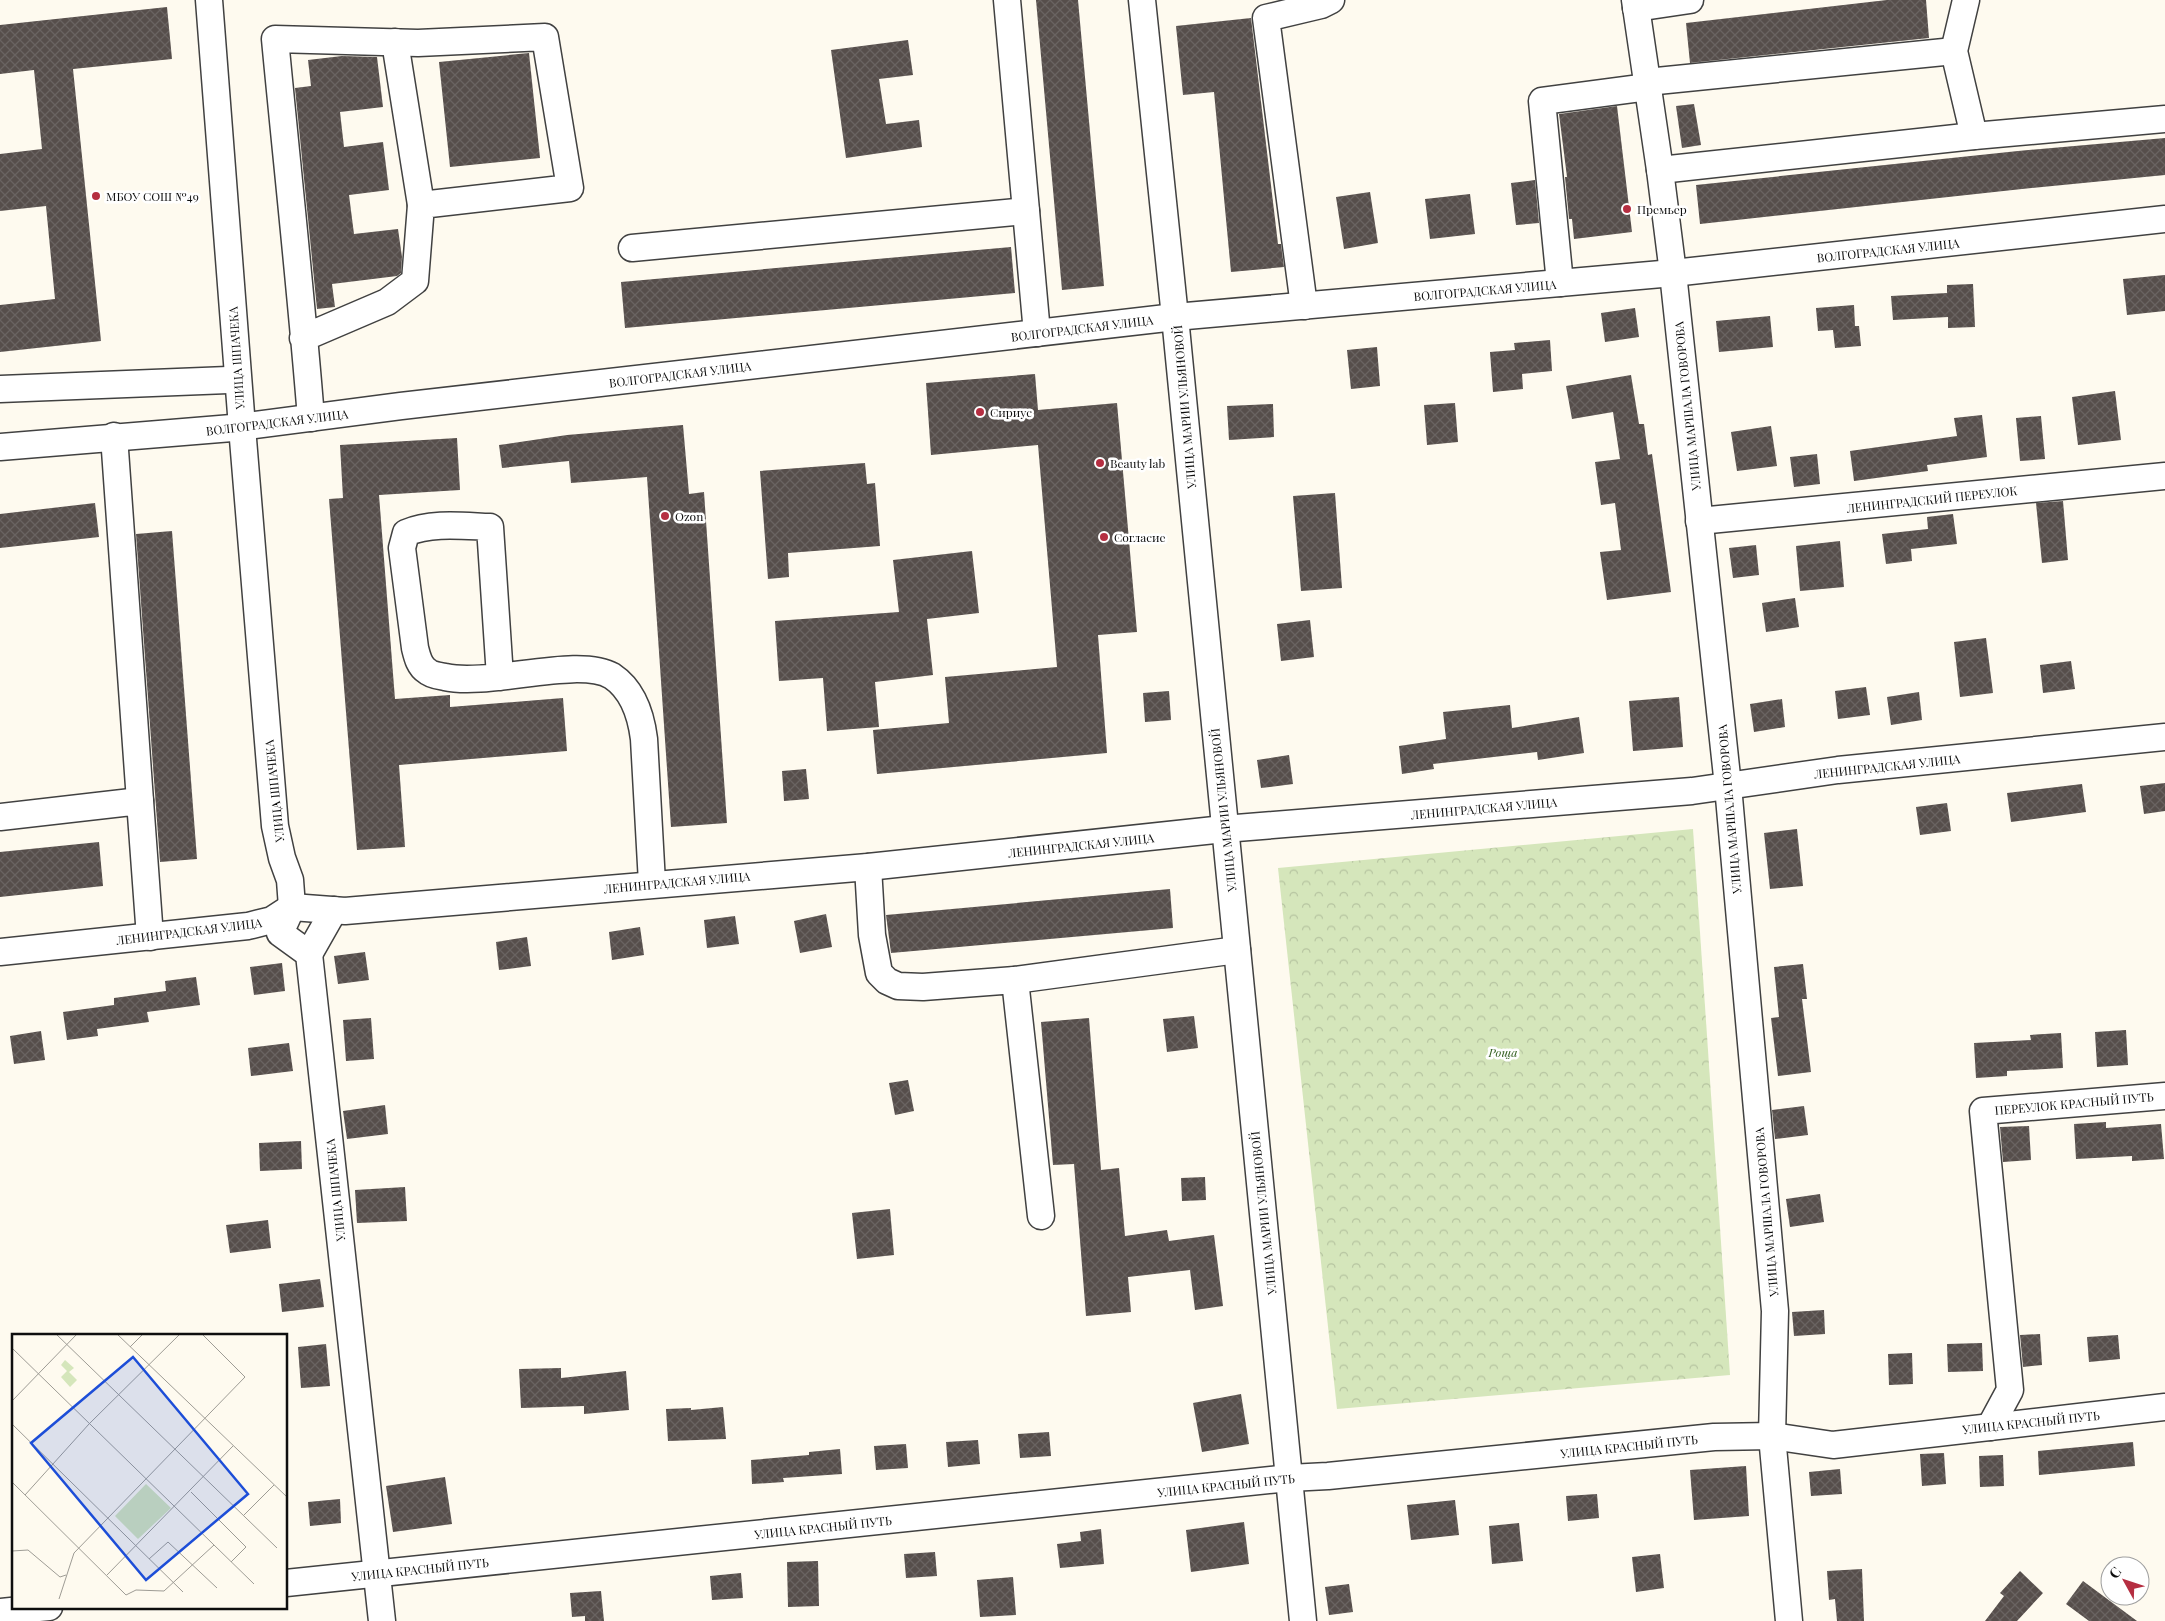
<svg xmlns="http://www.w3.org/2000/svg" width="2165" height="1621" viewBox="0 0 2165 1621" font-family="'Playfair Display',serif">
	<style>
		.park { fill: url(#park-crowns) }
		.building { fill: url(#building-cross-hatch) }
		.lines { fill: none; stroke-linecap: round; stroke-linejoin: round }
		.minor-casing { stroke: #414141; stroke-width: 29 }
		.minor { stroke: #fff; stroke-width: 26 }
		.poi-dot { fill: #b52e41; stroke: #fff; stroke-width: 2 }
		.labels { text-anchor: middle; dominant-baseline: central; stroke-width: 5; stroke-linejoin: round; paint-order: stroke }
		.poi-label { font-size: 12px; fill: #0e0e0e; stroke: #fff; text-anchor: start }
		.street-label { font-size: 12px; fill: #0e0e0e; stroke: #fff }
		.park-label { font-size: 12px; font-style: italic; fill: #356122; stroke: #fff }
		.inset-road { fill: none; stroke: #9e9c95; stroke-width: 1 }
		.view { fill: #1d4ed8; fill-opacity: 0.15; stroke: #1d4ed8; stroke-width: 2.5 }
		.inset-edge { fill: none; stroke: #0e0e0e; stroke-width: 2.5 }
	</style>
	<defs>
		<pattern id="park-crowns" width="20" height="18" patternUnits="userSpaceOnUse" patternTransform="scale(1.25)"><rect width="20" height="18" fill="#d5e6bb"/><path d="M2 6a3 3 0 1 1 6 0M12 15a3 3 0 1 1 6 0" fill="none" stroke="#b6c4a0"/></pattern>
		<pattern id="building-cross-hatch" width="8" height="8" patternUnits="userSpaceOnUse" patternTransform="scale(1.25)"><rect width="8" height="8" fill="#564e4b"/><path d="M0 0l8 8M0 8l8-8" fill="none" stroke="#696361"/></pattern>
	</defs>
	<rect width="100%" height="100%" fill="#fefaef"/>
	<!-- park -->
	<path class="park" d="M1693 829 1730 1375 1337 1409 1278 868Z"/>
	<!-- building -->
	<g class="building">
		<path d="M1036 0H1078L1104 286 1062 290Z"/>
		<path d="M1887 0H1926L1929 38 1690 63 1686 23Z"/>
		<path d="M167 7 172 59 73 69 101 341 0 352V305L55 299 46 206 0 211V154L42 149 34 70 0 74V25Z"/>
		<path d="M1251 18 1278 244H1281L1284 267 1231 272 1214 92 1183 95 1176 26Z"/>
		<path d="M908 40 913 75 879 79 886 124 919 120 922 147 846 158 831 50Z"/>
		<path d="M529 53 540 158 450 167 439 62Z"/>
		<path d="M342 56 377 57 383 107 340 112 344 147 383 142 389 190 349 195 354 234 398 229 402 257 401 273 397 276 332 284 335 307 317 309 295 88 311 86 308 60Z"/>
		<path d="M1694 104 1701 145 1682 148 1676 106Z"/>
		<path d="M1617 106 1632 232 1574 239 1572 219H1569L1565 177H1567L1559 114Z"/>
		<path d="M2165 138V175L2022 189 1700 224 1696 185 2018 151Z"/>
		<path d="M1535 180 1539 223 1516 225 1511 183Z"/>
		<path d="M1370 192 1378 243 1344 249 1336 197Z"/>
		<path d="M1470 194 1475 234 1430 239 1425 199Z"/>
		<path d="M1011 247 1015 293 625 328 621 282Z"/>
		<path d="M2165 275V311L2127 315 2123 279Z"/>
		<path d="M1973 284 1975 327 1948 328V317L1893 320 1891 296 1947 293V285Z"/>
		<path d="M1854 305 1855 326H1859L1861 346 1835 348 1833 330 1818 331 1816 308Z"/>
		<path d="M1635 308 1639 337 1605 342 1601 313Z"/>
		<path d="M1770 316 1773 347 1719 352 1716 321Z"/>
		<path d="M1550 340 1552 371 1522 374 1523 389 1493 392 1490 352 1515 350 1514 343Z"/>
		<path d="M1377 347 1380 386 1351 389 1347 350Z"/>
		<path d="M1035 374 1038 410 1117 403 1137 632 1098 635 1107 753 877 774 873 730 949 723 945 677 1057 667 1038 445 931 455 926 383Z"/>
		<path d="M1631 375 1639 424H1644L1648 455 1652 454 1671 592 1607 600 1600 552 1621 550 1615 503 1601 505 1595 462 1620 459 1613 412 1572 419 1566 386Z"/>
		<path d="M2115 391 2121 440 2078 445 2072 397Z"/>
		<path d="M1455 403 1458 442 1427 445 1424 405Z"/>
		<path d="M1273 404 1274 437 1229 440 1227 406Z"/>
		<path d="M1982 415 1987 457 1927 465 1928 471 1854 481 1850 451 1957 436 1954 418Z"/>
		<path d="M2041 416 2045 459 2020 461 2016 418Z"/>
		<path d="M683 425 689 494 704 492 727 823 671 827 647 477 571 483 569 461 502 468 499 445 567 435Z"/>
		<path d="M1771 426 1777 466 1737 471 1731 432Z"/>
		<path d="M457 438 460 490 379 495 395 699 450 695V707L563 698 567 751 399 765 405 847 357 850 329 499 343 498 340 445Z"/>
		<path d="M1817 454 1820 484 1794 487 1790 457Z"/>
		<path d="M865 463 867 484 875 483 880 546 788 553 789 577 768 579 760 471Z"/>
		<path d="M1335 493 1342 588 1301 591 1293 496Z"/>
		<path d="M2063 501 2068 560 2042 563 2036 503Z"/>
		<path d="M95 503 99 537 0 548V514Z"/>
		<path d="M1953 514 1957 544 1911 549 1912 561 1886 564 1882 534 1928 529 1927 517Z"/>
		<path d="M172 531 197 859 160 862 136 534Z"/>
		<path d="M1840 541 1844 587 1800 591 1796 546Z"/>
		<path d="M1756 545 1759 575 1733 578 1729 548Z"/>
		<path d="M972 551 979 613 927 619 933 675 875 682 879 727 827 731 823 678 779 681 775 621 899 612 893 560Z"/>
		<path d="M1795 598 1799 627 1766 632 1762 603Z"/>
		<path d="M1310 620 1314 657 1281 661 1277 624Z"/>
		<path d="M1986 638 1993 693 1960 697 1954 642Z"/>
		<path d="M2071 661 2075 689 2043 693 2040 665Z"/>
		<path d="M1866 687 1870 715 1838 719 1835 691Z"/>
		<path d="M1169 691 1171 720 1145 722 1143 693Z"/>
		<path d="M1919 692 1922 720 1891 725 1887 697Z"/>
		<path d="M1679 697 1683 747 1633 751 1629 701Z"/>
		<path d="M1782 699 1785 727 1754 732 1750 704Z"/>
		<path d="M1510 705 1512 728 1579 717 1584 753 1538 760 1537 752 1433 764 1434 769 1402 774 1399 746 1446 739 1443 712Z"/>
		<path d="M1289 755 1293 784 1261 788 1257 760Z"/>
		<path d="M806 769 809 799 784 801 782 771Z"/>
		<path d="M2165 783V811L2144 814 2140 786Z"/>
		<path d="M2082 784 2086 812 2011 822 2007 793Z"/>
		<path d="M1947 803 1951 831 1920 835 1916 807Z"/>
		<path d="M1797 829 1803 886 1770 889 1764 833Z"/>
		<path d="M99 842 103 886 0 897V852Z"/>
		<path d="M1170 889 1173 928 891 953 886 915Z"/>
		<path d="M826 914 832 947 800 953 794 921Z"/>
		<path d="M735 916 739 944 707 948 704 920Z"/>
		<path d="M640 927 644 955 612 960 609 932Z"/>
		<path d="M527 937 531 966 499 970 496 942Z"/>
		<path d="M365 952 369 980 338 984 334 956Z"/>
		<path d="M282 963 285 991 254 995 250 967Z"/>
		<path d="M1803 964 1807 999H1802L1811 1072 1778 1076 1771 1018 1779 1017 1774 967Z"/>
		<path d="M196 977 200 1005 147 1012 149 1022 97 1029 98 1036 67 1040 63 1012 114 1005V998L166 991 165 981Z"/>
		<path d="M1194 1016 1198 1048 1167 1052 1163 1019Z"/>
		<path d="M371 1018 374 1059 346 1061 343 1020Z"/>
		<path d="M1089 1018 1101 1170 1119 1168 1125 1236 1167 1230 1169 1241 1214 1235 1223 1306 1195 1310 1190 1270 1128 1277 1131 1312 1086 1316 1074 1164 1053 1165 1041 1022Z"/>
		<path d="M2126 1030 2128 1065 2097 1067 2095 1032Z"/>
		<path d="M41 1031 45 1060 14 1064 10 1036Z"/>
		<path d="M2061 1033 2063 1068 2007 1071V1076L1976 1078 1974 1043 2031 1040 2030 1035Z"/>
		<path d="M289 1043 293 1071 251 1076 248 1048Z"/>
		<path d="M908 1080 914 1111 895 1115 889 1083Z"/>
		<path d="M385 1105 388 1134 347 1139 343 1111Z"/>
		<path d="M1804 1106 1808 1135 1775 1139 1772 1110Z"/>
		<path d="M2106 1122V1128L2161 1124 2164 1159 2132 1161V1156L2076 1159 2074 1124Z"/>
		<path d="M2029 1126 2031 1160 2003 1162 2000 1127Z"/>
		<path d="M301 1141 302 1169 260 1171 259 1143Z"/>
		<path d="M1205 1177 1206 1200 1182 1201 1181 1178Z"/>
		<path d="M405 1187 407 1221 357 1223 355 1190Z"/>
		<path d="M1820 1194 1824 1222 1790 1227 1786 1199Z"/>
		<path d="M890 1209 894 1255 857 1259 852 1213Z"/>
		<path d="M268 1220 271 1248 230 1253 226 1225Z"/>
		<path d="M320 1279 324 1307 282 1312 279 1284Z"/>
		<path d="M1824 1310 1825 1334 1794 1336 1792 1312Z"/>
		<path d="M2040 1334 2042 1365 2023 1367 2020 1335Z"/>
		<path d="M2118 1335 2120 1359 2089 1362 2087 1337Z"/>
		<path d="M1982 1343 1983 1371 1948 1372 1947 1344Z"/>
		<path d="M326 1344 330 1386 301 1388 298 1347Z"/>
		<path d="M1912 1353 1913 1384 1889 1385 1888 1354Z"/>
		<path d="M561 1368V1378L626 1371 629 1410 584 1414V1406L521 1408 519 1369Z"/>
		<path d="M1241 1394 1249 1444 1202 1452 1193 1403Z"/>
		<path d="M723 1407 726 1439 668 1441 666 1409 691 1408V1410Z"/>
		<path d="M1049 1432 1051 1456 1020 1458 1018 1434Z"/>
		<path d="M978 1440 980 1464 948 1467 946 1442Z"/>
		<path d="M2133 1442 2135 1466 2039 1475 2038 1451Z"/>
		<path d="M906 1444 908 1468 876 1470 874 1446Z"/>
		<path d="M840 1449 842 1474 783 1478 784 1482 752 1484 751 1460 809 1455V1452Z"/>
		<path d="M1944 1453 1946 1484 1922 1486 1920 1454Z"/>
		<path d="M2003 1455 2004 1486 1980 1487 1979 1456Z"/>
		<path d="M1746 1466 1749 1516 1694 1520 1690 1470Z"/>
		<path d="M1840 1469 1842 1494 1811 1496 1809 1472Z"/>
		<path d="M445 1477 452 1524 393 1532 386 1486Z"/>
		<path d="M1597 1494 1599 1518 1568 1521 1566 1496Z"/>
		<path d="M340 1499 341 1523 310 1526 308 1502Z"/>
		<path d="M1455 1500 1459 1535 1411 1540 1407 1505Z"/>
		<path d="M1244 1522 1249 1564 1191 1572 1186 1530Z"/>
		<path d="M1519 1523 1523 1561 1492 1564 1489 1526Z"/>
		<path d="M1101 1529 1104 1564 1060 1568 1057 1544 1081 1541 1080 1532Z"/>
		<path d="M935 1552 937 1576 906 1578 904 1554Z"/>
		<path d="M1660 1554 1664 1588 1636 1592 1632 1557Z"/>
		<path d="M818 1561 819 1606 788 1607 787 1562Z"/>
		<path d="M1862 1569 1864 1621H1837L1835 1599 1829 1600 1827 1571Z"/>
		<path d="M2020 1571 2043 1593 2017 1621H1985L2004 1596 2000 1593Z"/>
		<path d="M741 1573 743 1598 712 1600 710 1576Z"/>
		<path d="M1013 1577 1016 1615 980 1617 977 1580Z"/>
		<path d="M2083 1581 2137 1621H2089L2066 1604Z"/>
		<path d="M1349 1584 1353 1612 1329 1615 1325 1587Z"/>
		<path d="M601 1591 604 1621H585V1616L572 1617 570 1593Z"/>
	</g>
	<g class="lines">
		<defs>
			<g id="minor">
				<path d="M209 0 242 427 275 826 282 858 290 880 292 907 280 933 309 954 382 1621"/>
				<path d="M1007 0 1037 333"/>
				<path d="M1142 0 1175 317 1303 1621"/>
				<path d="M1635 0 1660 170 1673 273 1728 786 1775 1311 1772 1436 1789 1621"/>
				<path d="M1966 0 1954 51 1974 136"/>
				<path d="M1636 8 1690 0"/>
				<path d="M395 42 421 205"/>
				<path d="M1647 82 1954 51"/>
				<path d="M1660 170 1974 136 2165 119"/>
				<path d="M632 248 1026 211"/>
				<path d="M1560 283 1542 101 1648 87"/>
				<path d="M1304 306 1266 18 1321 5 1331 0"/>
				<path d="M303 338 387 302 415 281 421 205 570 188 545 37 418 43 275 39C287 165 301 292 311 418"/>
				<path d="M0 389 228 380"/>
				<path d="M114 436 140 801"/>
				<path d="M0 447 232 428 401 406 1175 317 1673 273 2165 219"/>
				<path d="M1699 521 2165 476"/>
				<path d="M500 677 490 527C463 526 431 522 406 533L402 548 415 648C417 656 419 666 427 671 431 675 440 676 445 677 489 687 578 656 612 676 633 690 641 715 644 739L652 883"/>
				<path d="M0 817 140 801 150 937"/>
				<path d="M868 867 872 935 879 973 887 981 898 986 923 987 1015 980 1041 1216"/>
				<path d="M0 952 248 926 272 920 292 907 345 911 868 867 1224 829 1692 791 1838 770 2165 737"/>
				<path d="M309 954 334 910"/>
				<path d="M1015 980 1237 950"/>
				<path d="M1990 1427 2010 1390 1983 1111 2165 1096"/>
				<path d="M286 1583 1289 1478 1328 1476 1714 1437 1772 1436 1833 1445 2165 1407"/>
				<path d="M0 1612 49 1607"/>
			</g>
		</defs>
		<!-- minor casing -->
		<use href="#minor" class="minor-casing"/>
		<!-- minor -->
		<use href="#minor" class="minor"/>
	</g>
	<!-- markers -->
	<g class="poi-dot">
		<circle cx="96" cy="196" r="5"/>
		<circle cx="1627" cy="209" r="5"/>
		<circle cx="980" cy="412" r="5"/>
		<circle cx="1100" cy="463" r="5"/>
		<circle cx="665" cy="516" r="5"/>
		<circle cx="1104" cy="537" r="5"/>
	</g>
	<g class="labels">
		<!-- poi labels -->
		<g class="poi-label">
			<text x="106" y="196">МБОУ СОШ №49</text>
			<text x="1637" y="209">Премьер</text>
			<text x="990" y="412">Сириус</text>
			<text x="1110" y="463">Beauty lab</text>
			<text x="675" y="516">Ozon</text>
			<text x="1114" y="537">Согласие</text>
		</g>
		<!-- street labels -->
		<g class="street-label">
			<text transform="translate(1888 250) rotate(-6)">ВОЛГОГРАДСКАЯ УЛИЦА</text>
			<text transform="translate(1485 290) rotate(-5)">ВОЛГОГРАДСКАЯ УЛИЦА</text>
			<text transform="translate(1082 328) rotate(-7)">ВОЛГОГРАДСКАЯ УЛИЦА</text>
			<text transform="translate(236 358) rotate(-94)">УЛИЦА ШПАЧЕКА</text>
			<text transform="translate(680 374) rotate(-7)">ВОЛГОГРАДСКАЯ УЛИЦА</text>
			<text transform="translate(1687 406) rotate(-96)">УЛИЦА МАРШАЛА ГОВОРОВА</text>
			<text transform="translate(1184 407) rotate(-95)">УЛИЦА МАРИИ УЛЬЯНОВОЙ</text>
			<text transform="translate(277 422) rotate(-7)">ВОЛГОГРАДСКАЯ УЛИЦА</text>
			<text transform="translate(1932 499) rotate(-6)">ЛЕНИНГРАДСКИЙ ПЕРЕУЛОК</text>
			<text transform="translate(1887 766) rotate(-6)">ЛЕНИНГРАДСКАЯ УЛИЦА</text>
			<text transform="translate(274 791) rotate(-96)">УЛИЦА ШПАЧЕКА</text>
			<text transform="translate(1484 808) rotate(-5)">ЛЕНИНГРАДСКАЯ УЛИЦА</text>
			<text transform="translate(1729 809) rotate(-95)">УЛИЦА МАРШАЛА ГОВОРОВА</text>
			<text transform="translate(1223 810) rotate(-96)">УЛИЦА МАРИИ УЛЬЯНОВОЙ</text>
			<text transform="translate(1081 845) rotate(-6)">ЛЕНИНГРАДСКАЯ УЛИЦА</text>
			<text transform="translate(677 882) rotate(-5)">ЛЕНИНГРАДСКАЯ УЛИЦА</text>
			<text transform="translate(189 931) rotate(-7)">ЛЕНИНГРАДСКАЯ УЛИЦА</text>
			<text transform="translate(2074 1103) rotate(-5)">ПЕРЕУЛОК КРАСНЫЙ ПУТЬ</text>
			<text transform="translate(335 1190) rotate(-96)">УЛИЦА ШПАЧЕКА</text>
			<text transform="translate(1766 1212) rotate(-95)">УЛИЦА МАРШАЛА ГОВОРОВА</text>
			<text transform="translate(1263 1213) rotate(-96)">УЛИЦА МАРИИ УЛЬЯНОВОЙ</text>
			<text transform="translate(2031 1422) rotate(-6)">УЛИЦА КРАСНЫЙ ПУТЬ</text>
			<text transform="translate(1629 1446) rotate(-6)">УЛИЦА КРАСНЫЙ ПУТЬ</text>
			<text transform="translate(1226 1485) rotate(-6)">УЛИЦА КРАСНЫЙ ПУТЬ</text>
			<text transform="translate(823 1527) rotate(-6)">УЛИЦА КРАСНЫЙ ПУТЬ</text>
			<text transform="translate(420 1569) rotate(-6)">УЛИЦА КРАСНЫЙ ПУТЬ</text>
		</g>
		<!-- park labels -->
		<g class="park-label">
			<text x="1503" y="1052">Роща</text>
		</g>
	</g>
	<!-- overview -->
	<g transform="translate(12 1334)">
		<rect width="275" height="275" fill="#fefaef"/>
		<path d="M53 26 62 34 57 38 65 46 58 53 49 43 55 37 49 31ZM134 150 159 174 126 205 103 182Z" fill="#d5e6bb"/>
		<path class="inset-road" d="M44 0 265 214M105 0 275 163M118 13 131 0M0 14 242 250M0 67 65 0M0 90 171 258M0 148 114 261 124 256 152 257 202 211M179 158 234 213 219 228M13 161 77 90 168 0M232 181 262 151M0 217 16 216 48 243 54 241M137 225 156 208 205 254M95 241 221 112M47 265 62 219 233 43 190 0"/>
		<path class="view" d="M121 23 236 160 134 246 19 109Z"/>
		<rect width="275" height="275" class="inset-edge"/>
	</g>
	<!-- north arrow -->
	<g transform="translate(2125 1581) rotate(310)"><circle r="24" fill="#ffffff" stroke="#9f9f9f"/>
	<path d="M0-4L9 19L0 12L-9 19Z" fill="#b52e41"/>
	<text y="-8" font-size="14" font-weight="bold" text-anchor="middle" fill="#0e0e0e">С</text>
	</g>
</svg>
